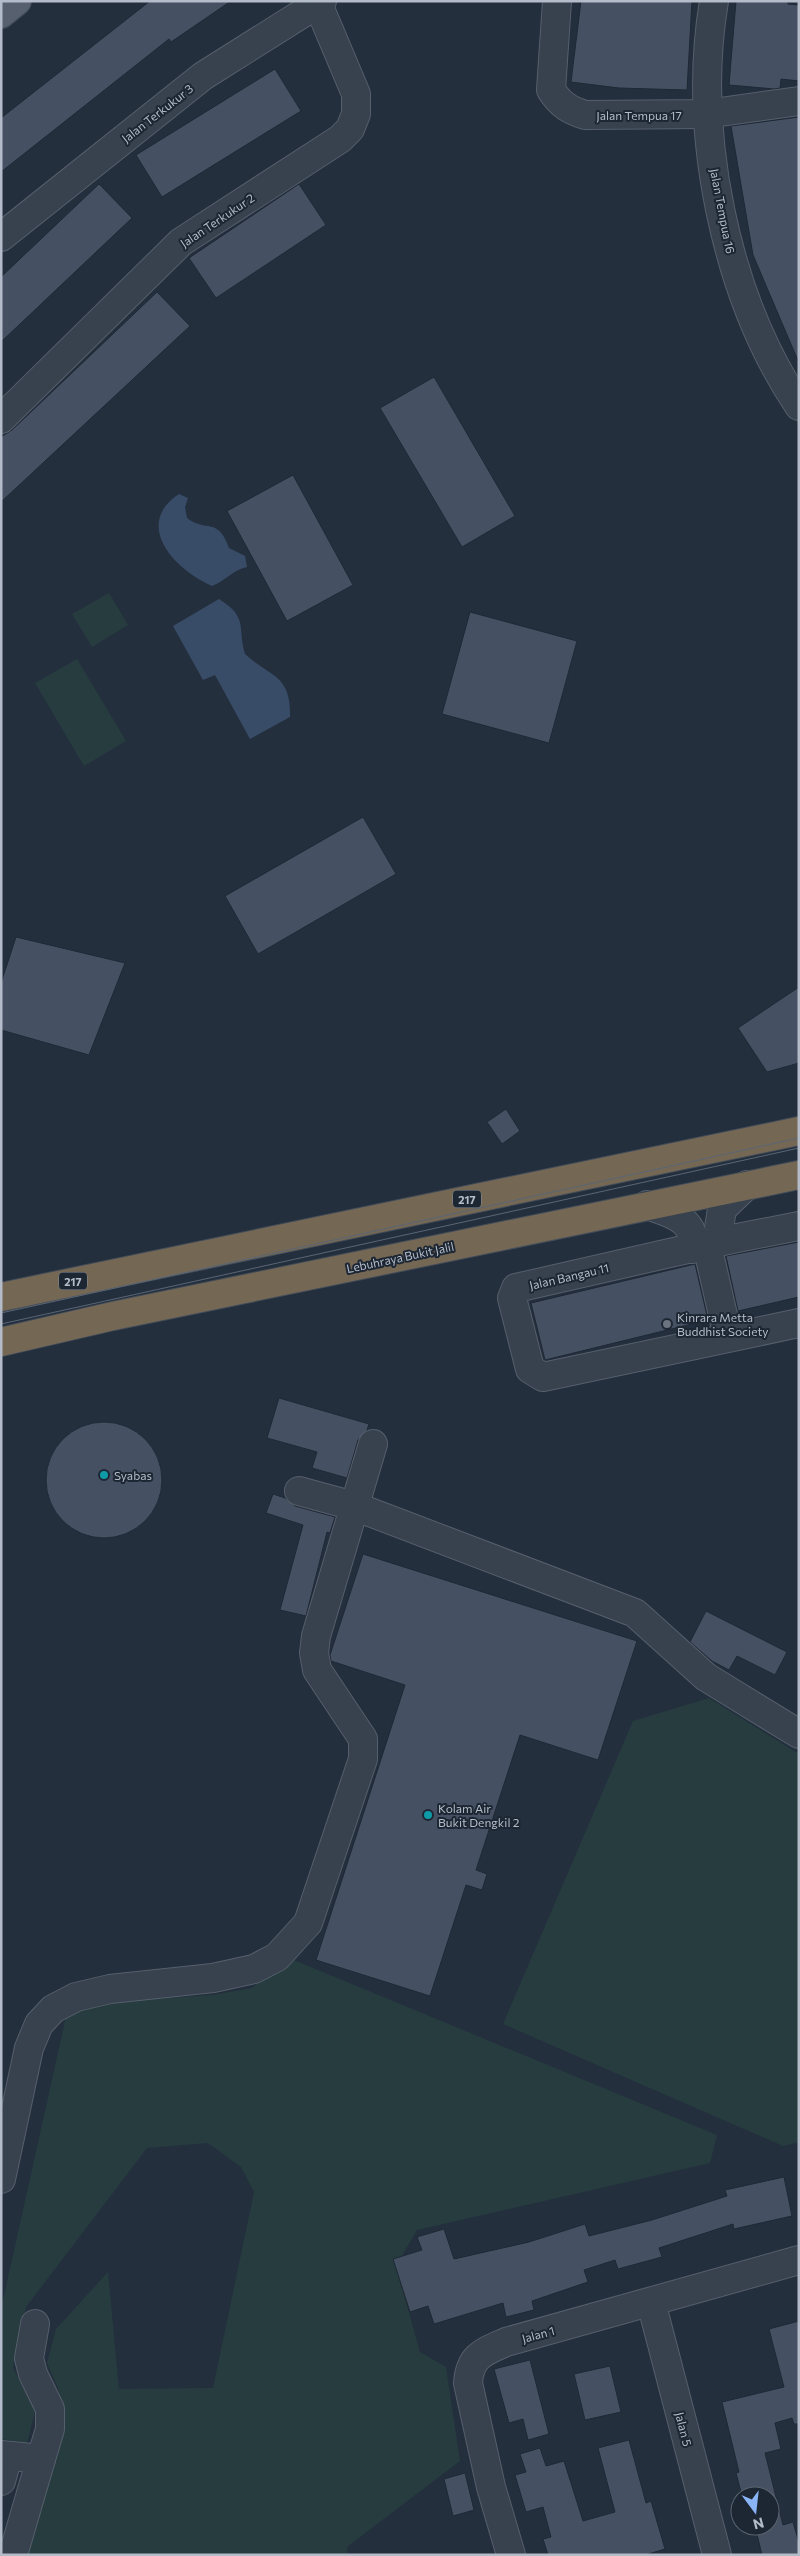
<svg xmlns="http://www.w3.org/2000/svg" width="800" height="2556" viewBox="0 0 800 2556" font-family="Commissioner,sans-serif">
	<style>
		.green { fill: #263c3f }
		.water { fill: #394c67 }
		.building { fill: #455162; stroke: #1f2835 }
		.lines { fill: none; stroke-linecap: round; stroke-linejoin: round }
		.minor-casing { stroke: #565f6c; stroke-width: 30 }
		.major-casing { stroke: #414a57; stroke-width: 30 }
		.highway-casing { stroke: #434c59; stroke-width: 30 }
		.minor { stroke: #38414e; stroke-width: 28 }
		.major { stroke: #56606e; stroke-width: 28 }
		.highway { stroke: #746855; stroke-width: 28 }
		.tram { stroke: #5a6575; stroke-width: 1 }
		.worship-dot { fill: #6b7280; stroke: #1d2633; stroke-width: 2 }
		.culture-dot { fill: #0f9aa8; stroke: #1d2633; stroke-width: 2 }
		.labels { text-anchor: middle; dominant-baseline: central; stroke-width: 4; stroke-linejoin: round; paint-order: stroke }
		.shield { fill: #1d2633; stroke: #878f9c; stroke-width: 1 }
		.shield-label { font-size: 11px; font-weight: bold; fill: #b4bcc9 }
		.street-label { font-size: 12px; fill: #b4bcc9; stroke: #1d2633 }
		.poi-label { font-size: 12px; fill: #b4bcc9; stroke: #1d2633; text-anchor: start }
	</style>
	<rect width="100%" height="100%" fill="#242f3e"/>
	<!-- green -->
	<g class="green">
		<path d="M109 593 128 625 92 647 72 614Z"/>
		<path d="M77 659 126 741 84 766 35 683Z"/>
		<path d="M709 1698 799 1754V2142L783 2146 503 2024 633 1721Z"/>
		<path d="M289 1958 717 2135 710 2163 417 2230 396 2266 420 2352 446 2367 460 2461 347 2547 348 2555H24L64 2413 58 2388 47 2363 56 2329 108 2272 119 2389 213 2388 254 2192 241 2167 208 2143 147 2148 26 2307 13 2368 35 2412 27 2443 1 2439V2309L67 2012 92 2003 212 1995 252 1988Z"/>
	</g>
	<!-- water -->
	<g class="water">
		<path d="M179 494 188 498 185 507 187 518C206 533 218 516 229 548L245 556 247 567C232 570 226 581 212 586 176 571 132 525 179 494Z"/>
		<path d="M219 599C249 618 237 627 245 654 271 678 291 674 290 717L250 739 215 675 203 680 173 626Z"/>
	</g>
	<!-- building -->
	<g class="building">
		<path d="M150 1H231L171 42 169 39 1 172V118Z"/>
		<path d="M581 1H692L687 90 619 88 571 82Z"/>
		<path d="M736 1H788V4L799 5V81L781 79 780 88 774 89 729 85Z"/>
		<path d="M275 69 301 111 162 197 136 155Z"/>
		<path d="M799 117V363L753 255 731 126Z"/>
		<path d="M99 184 132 218 1 342V277Z"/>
		<path d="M299 184 326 225 216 298 189 258Z"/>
		<path d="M157 292 190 326 1 502V437L12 430Z"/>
		<path d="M434 377 515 516 462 547 380 408Z"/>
		<path d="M293 475 353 585 287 621 227 511Z"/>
		<path d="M470 612 577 641 549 743 442 714Z"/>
		<path d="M363 817 396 874 258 954 225 896Z"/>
		<path d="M16 937 125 963 89 1055 1 1030V983Z"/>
		<path d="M799 987V1063L767 1072 738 1028Z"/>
		<path d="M506 1109 520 1131 502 1144 487 1122Z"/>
		<path d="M799 1242V1297L738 1311 726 1256Z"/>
		<path d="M695 1264 708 1320 545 1360 531 1303Z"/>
		<path d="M279 1398 369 1424 367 1430 358 1440 347 1478 312 1468 317 1452 267 1438Z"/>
		<circle cx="104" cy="1480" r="58"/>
		<path d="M273 1494 285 1498 295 1506 335 1517 330 1533 327 1532 306 1616 280 1610 303 1525 266 1513Z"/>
		<path d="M363 1554 637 1641 598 1760 520 1735 476 1870 487 1874 482 1890 466 1885 430 1996 316 1960 405 1685 331 1661 330 1655Z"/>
		<path d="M706 1611 787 1652 775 1675 737 1656 729 1670 712 1661 690 1642Z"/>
		<path d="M784 2177 792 2216 734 2229 733 2224 659 2248 662 2257 618 2269 615 2260 584 2270 588 2282 532 2301 534 2310 506 2317 503 2303 434 2324 428 2306 410 2312 393 2259 422 2250 417 2237 444 2229 454 2259 529 2242 585 2224 589 2236 652 2220 727 2196 725 2190Z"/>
		<path d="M799 2321V2424H794L792 2418 775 2423 781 2449 765 2453 783 2525 793 2522 799 2543V2555H762L755 2526H770V2496H742L736 2473 739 2472 722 2402 784 2387 769 2329Z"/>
		<path d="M530 2360 549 2434 528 2440 523 2419 509 2423 494 2369Z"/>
		<path d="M610 2366 621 2412 585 2420 574 2374Z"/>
		<path d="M629 2440 646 2503 651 2501 665 2549 645 2555H548L543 2539 551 2537 543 2507 526 2512 515 2475 526 2472 520 2454 540 2448 546 2466 564 2461 583 2521 615 2512 598 2448Z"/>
		<path d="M465 2473 474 2510 453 2516 444 2479Z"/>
	</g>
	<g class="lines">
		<defs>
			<g id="minor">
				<path d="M557 1 551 90C560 104 569 110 585 115L706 114 799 101"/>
				<path d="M714 1C692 132 725 296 799 406"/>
				<path d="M1 237 203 76 322 1"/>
				<path d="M1 419 181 242 340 139 350 129 356 114V94L318 4"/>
				<path d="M647 1205C669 1213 698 1219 692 1249"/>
				<path d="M799 1226 727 1240 516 1288 512 1298 530 1369 543 1377 799 1323"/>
				<path d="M727 1240 719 1228 722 1209 747 1185"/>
				<path d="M707 1245 728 1337"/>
				<path d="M299 1491 354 1506 635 1613 706 1677 799 1734"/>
				<path d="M1 2179 29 2048 39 2024 53 2009 76 1997 110 1989 213 1978 254 1969 277 1957 308 1923 363 1759V1739L317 1670 314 1653 316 1636 373 1444"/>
				<path d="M651 2302 717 2555"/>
				<path d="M35 2324 29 2358 33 2374 50 2409V2429L41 2459"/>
				<path d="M1 2455 41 2459 13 2555"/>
				<path d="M1 2481 8 2456"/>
				<path d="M511 2555 491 2487 468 2383C470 2356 483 2352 506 2342L799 2260"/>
			</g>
			<path id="major" d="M1 14 17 1"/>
			<g id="highway">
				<path d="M1 1297 799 1131"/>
				<path d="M1 1342 113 1316 799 1175"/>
			</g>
		</defs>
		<!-- minor casing -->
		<use href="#minor" class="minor-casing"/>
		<!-- major casing -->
		<use href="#major" class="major-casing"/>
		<!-- highway casing -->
		<use href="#highway" class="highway-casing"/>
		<!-- minor -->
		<use href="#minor" class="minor"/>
		<!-- major -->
		<use href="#major" class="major"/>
		<!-- highway -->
		<use href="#highway" class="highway"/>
		<!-- tram -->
		<g class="tram">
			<path d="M1 1313 799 1138"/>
			<path d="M1 1324 799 1148"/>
		</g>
	</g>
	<!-- markers -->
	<circle class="worship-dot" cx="667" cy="1324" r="5"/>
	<g class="culture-dot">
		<circle cx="104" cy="1475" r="5"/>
		<circle cx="428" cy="1815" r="5"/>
	</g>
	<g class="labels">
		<!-- shield labels -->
		<g class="shield">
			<rect x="453" y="1190.5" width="28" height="17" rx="4"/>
			<rect x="59" y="1272.5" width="28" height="17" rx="4"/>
		</g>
		<g class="shield-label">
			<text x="467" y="1199">217</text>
			<text x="73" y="1281">217</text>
		</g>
		<!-- street labels -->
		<g class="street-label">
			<text transform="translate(157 113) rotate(-38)">Jalan Terkukur 3</text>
			<text x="639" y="115">Jalan Tempua 17</text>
			<text transform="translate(723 211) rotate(79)">Jalan Tempua 16</text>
			<text transform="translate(217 220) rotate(-34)">Jalan Terkukur 2</text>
			<text transform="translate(400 1257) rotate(-12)">Lebuhraya Bukit Jalil</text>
			<text transform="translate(569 1276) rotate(-13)">Jalan Bangau 11</text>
			<text transform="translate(538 2334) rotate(-15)">Jalan 1</text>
			<text transform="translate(684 2429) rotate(76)">Jalan 5</text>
		</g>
		<!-- poi labels -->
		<g class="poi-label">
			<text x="677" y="1317">Kinrara Metta<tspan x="677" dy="14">Buddhist Society</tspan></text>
			<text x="114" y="1475">Syabas</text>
			<text x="438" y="1808">Kolam Air<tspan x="438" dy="14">Bukit Dengkil 2</tspan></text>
		</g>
	</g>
	<!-- border -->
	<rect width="800" height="2556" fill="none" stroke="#b4bcc9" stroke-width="5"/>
	<!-- north arrow -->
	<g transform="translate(755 2511) rotate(165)"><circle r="24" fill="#1d2633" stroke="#59626f"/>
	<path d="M0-4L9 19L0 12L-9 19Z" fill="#8ab4f8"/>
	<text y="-8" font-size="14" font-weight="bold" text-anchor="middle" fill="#b4bcc9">N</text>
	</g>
</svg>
